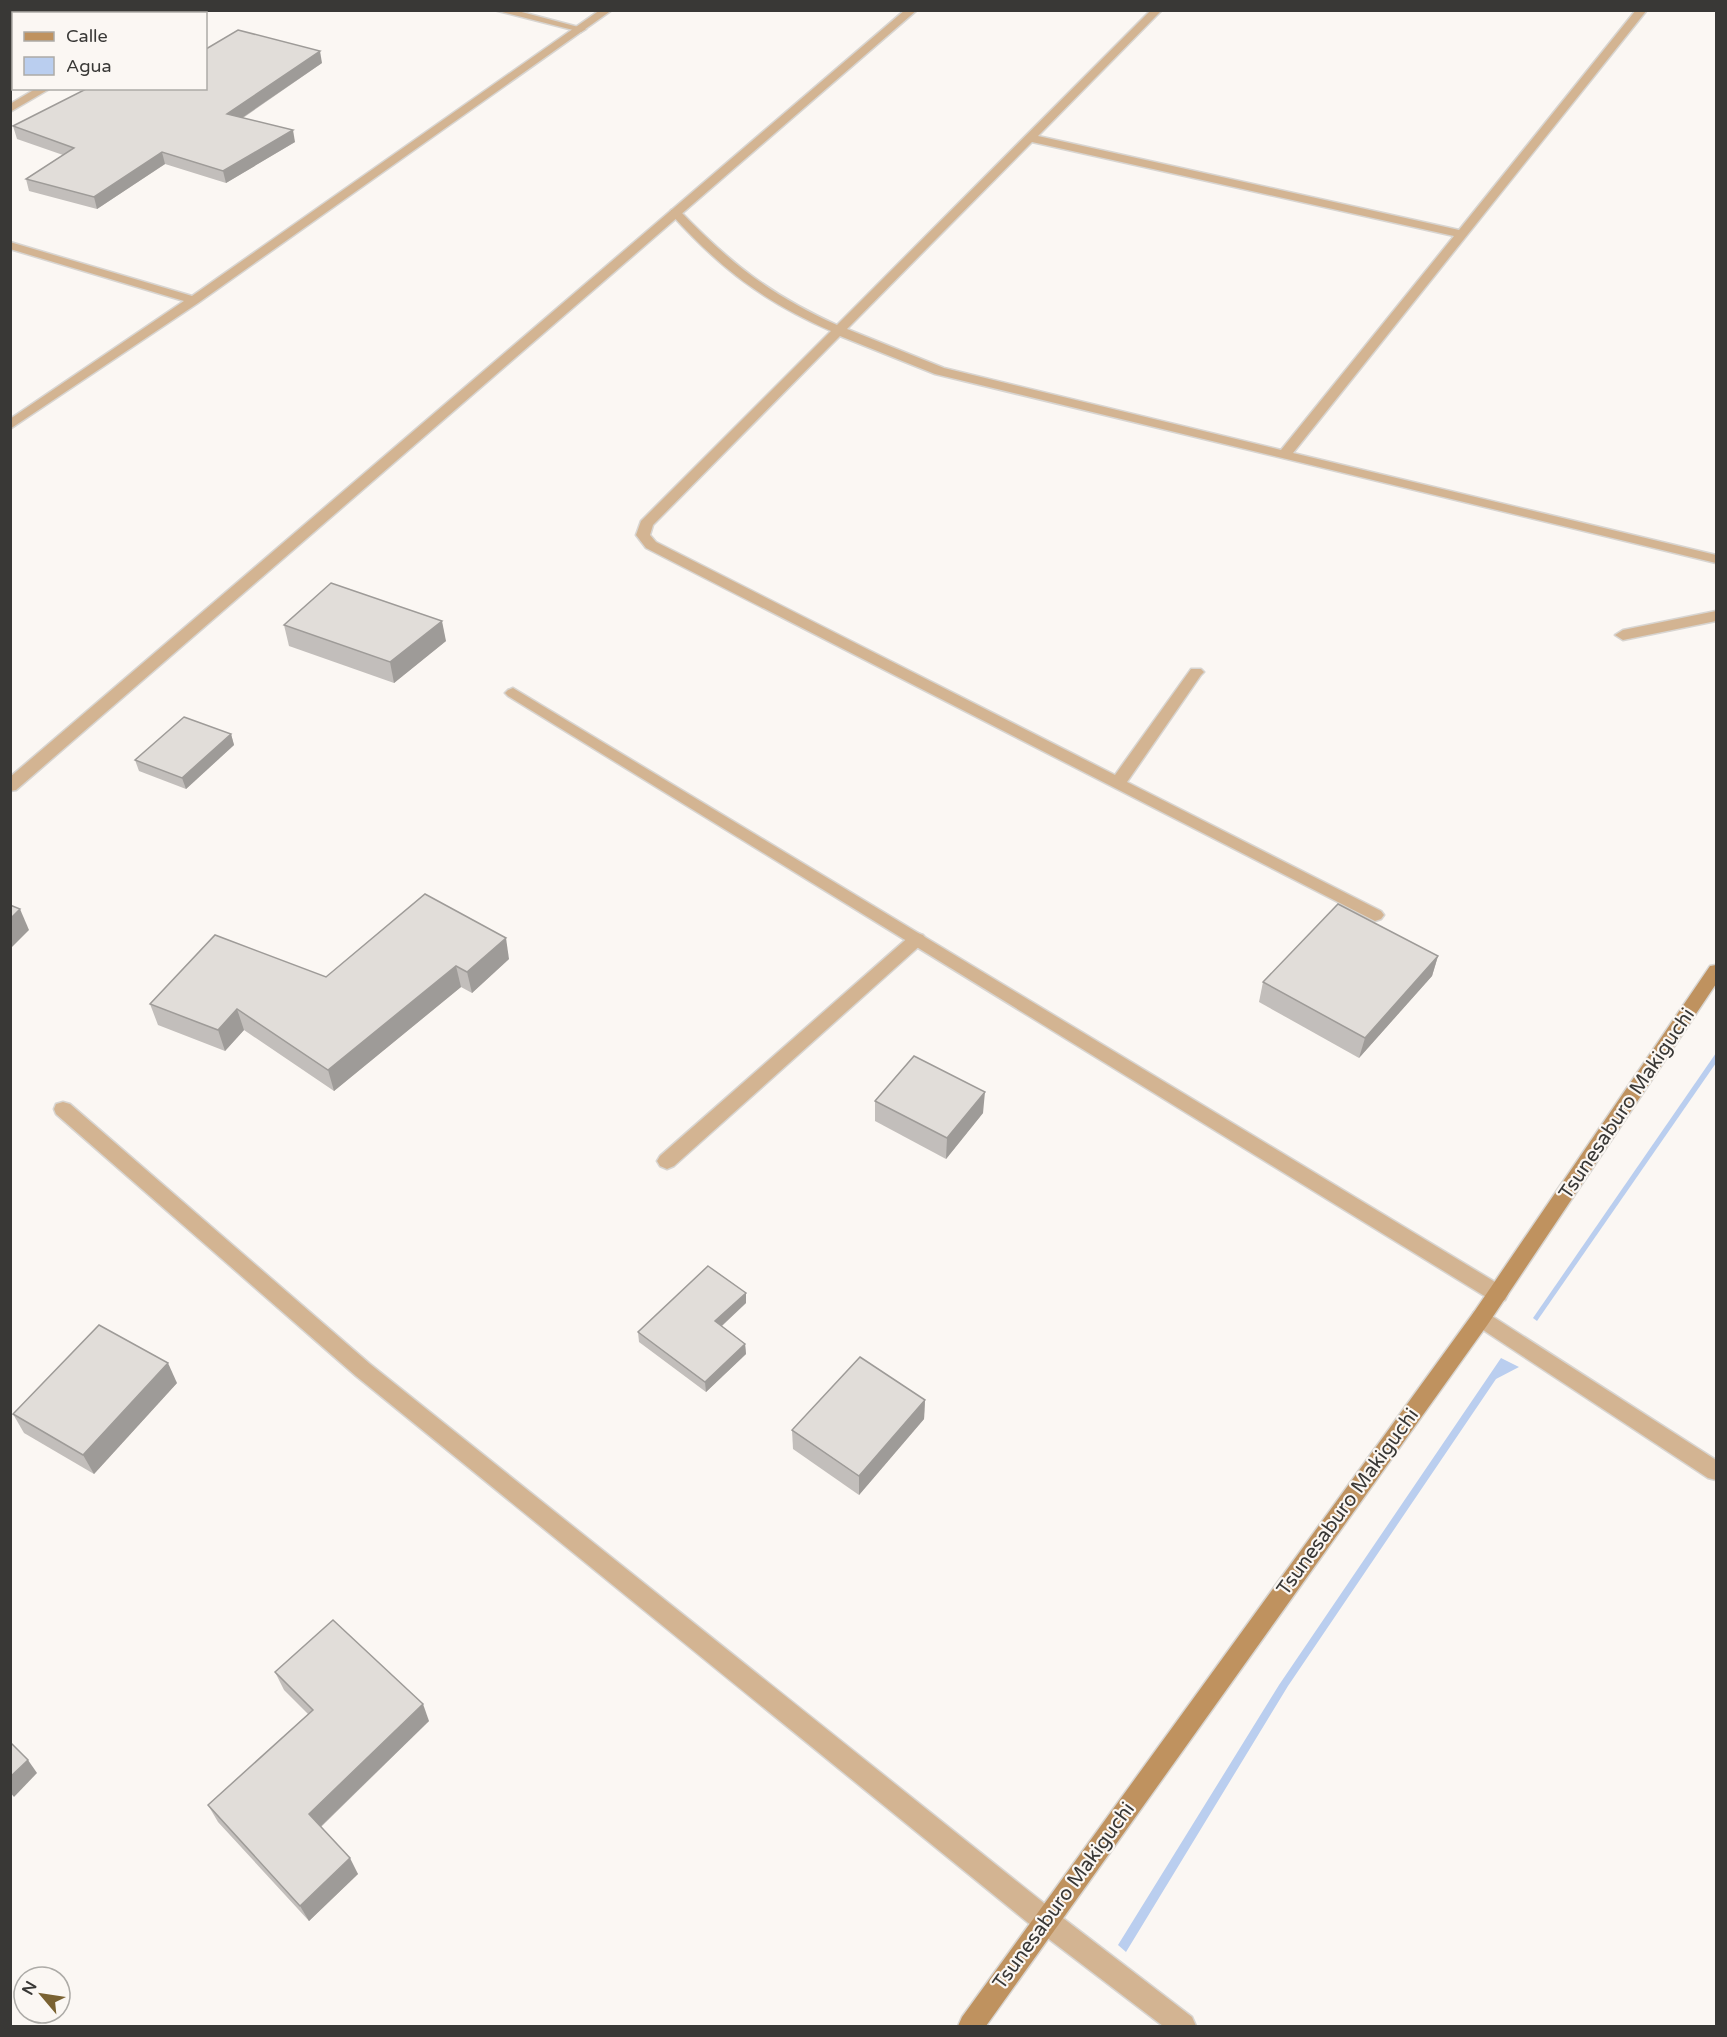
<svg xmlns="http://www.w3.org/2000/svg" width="1727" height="2037" viewBox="0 0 1727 2037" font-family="'Varela Round',sans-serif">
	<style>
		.water { fill: #baceef }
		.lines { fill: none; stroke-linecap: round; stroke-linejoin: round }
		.lane-casing { stroke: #d8d5d1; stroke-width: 3 }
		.street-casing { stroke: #d8d5d1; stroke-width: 3 }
		.secondary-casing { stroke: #d8d5d1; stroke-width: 3 }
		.lane { fill: #d3b492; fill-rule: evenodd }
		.street { fill: #d3b492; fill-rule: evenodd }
		.secondary { fill: #bf925f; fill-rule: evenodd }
		.wall { fill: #c2bebb }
		.shaded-wall { fill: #9e9b98 }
		.building { fill: #e1ddd9; stroke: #9e9b98; stroke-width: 1.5 }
		.labels { text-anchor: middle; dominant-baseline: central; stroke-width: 4.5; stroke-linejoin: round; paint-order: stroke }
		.near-street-label { font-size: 20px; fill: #393836; stroke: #fbf7f3 }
	</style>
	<rect width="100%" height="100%" fill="#fbf7f3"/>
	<!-- water -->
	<g class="water">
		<path d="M1716 1053V1063L1537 1321 1533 1318Z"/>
		<path d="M1501 1358 1519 1367 1496 1379 1288 1686 1126 1952 1118 1945 1279 1685Z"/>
	</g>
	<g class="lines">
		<defs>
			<g id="lane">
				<path d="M494 10H514L586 29 581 32Z"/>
				<path d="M1151 10H1162L1038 136 1459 230 1636 10H1647L1293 453 1716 555V563L935 374 840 336 653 525 650 535 656 542 1115 775 1191 669H1201L1204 672 1201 675 1127 782 1381 911 1384 915 1381 919 1375 921 646 548 636 535 641 521 831 331C763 301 721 269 671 214V210H679C729 262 770 295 837 325ZM1032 142 1454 236 1281 450 944 368 847 329Z"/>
				<path d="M1716 611V621L1623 640 1615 635 1623 630Z"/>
				<path d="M917 933 923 935 926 939 923 943 674 1166 667 1169 660 1166 657 1161 660 1156 911 935Z"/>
				<path d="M1046 1908 1055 1912 1192 2017 1196 2026H1163L1037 1930 1033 1921 1037 1912Z"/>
			</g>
			<g id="street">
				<path d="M178 10H190L187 14H175Z"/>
				<path d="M600 10H612L198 303 10 429V419L184 301 10 249V242L192 296Z"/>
				<path d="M905 10H917L16 790 10 791V777Z"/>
				<path d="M37 88H51L10 112V104Z"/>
				<path d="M513 688 1505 1288 1508 1294 1505 1300 1498 1302 1491 1300 508 696 505 693 508 690Z"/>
				<path d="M63 1102 70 1104 370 1364 1055 1912 1059 1921 1055 1930 1046 1934 1037 1930 356 1376 56 1114 54 1109 56 1104Z"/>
				<path d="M1481 1309 1716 1460V1480L1708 1478 1474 1324 1471 1318 1474 1312Z"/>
			</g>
			<path id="secondary" d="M1716 965V984L1488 1324 986 2026H958L962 2017 1474 1312 1710 966Z"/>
		</defs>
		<!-- lane casing -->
		<use href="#lane" class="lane-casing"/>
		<!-- street casing -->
		<use href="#street" class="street-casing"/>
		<!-- secondary casing -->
		<use href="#secondary" class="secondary-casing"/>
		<!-- lane -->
		<use href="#lane" class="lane"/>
		<!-- street -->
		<use href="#street" class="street"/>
		<!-- secondary -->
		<use href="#secondary" class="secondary"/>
	</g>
	<!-- wall -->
	<g class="wall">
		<path d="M322 63 243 118 295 142 226 183 165 164 97 209 29 191 26 179 63 155 17 139 13 126 206 88Z"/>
		<path d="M284 625 446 641 394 683 289 646Z"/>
		<path d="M231 734 234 745 186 789 139 771 135 760Z"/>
		<path d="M1438 956 1432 976 1359 1058 1259 1002 1263 982Z"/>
		<path d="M509 959 472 993 461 987 334 1091 244 1030 225 1051 158 1025 150 1004 326 977Z"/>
		<path d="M875 1101 983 1113 946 1159 875 1121Z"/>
		<path d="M746 1303 722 1326 745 1344 746 1354 706 1392 639 1342 638 1332Z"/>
		<path d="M177 1383 94 1474 24 1433 13 1414Z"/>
		<path d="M925 1400 924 1419 859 1495 793 1449 792 1430Z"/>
		<path d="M275 1672 429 1721 321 1827 358 1874 309 1921 218 1822 208 1805 308 1714 284 1690Z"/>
	</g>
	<!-- shaded-wall -->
	<g class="shaded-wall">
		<path d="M320 51 322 63 230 126 227 114Z"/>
		<path d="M293 130 295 142 226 183 223 171Z"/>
		<path d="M162 152 165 164 97 209 94 197Z"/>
		<path d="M442 621 446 641 394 683 390 662Z"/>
		<path d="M231 734 234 745 186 789 182 778Z"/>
		<path d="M20 909 29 930 10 949V919Z"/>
		<path d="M506 938 509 959 472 993 467 972Z"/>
		<path d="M1438 956 1432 976 1359 1058 1365 1038Z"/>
		<path d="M456 966 461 987 334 1091 328 1070Z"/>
		<path d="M237 1009 244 1030 225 1051 218 1030Z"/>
		<path d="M985 1092 983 1113 946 1159 947 1138Z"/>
		<path d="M746 1293V1303L716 1331 715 1321Z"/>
		<path d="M745 1344 746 1354 706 1392 705 1382Z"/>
		<path d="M168 1363 177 1383 94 1474 83 1455Z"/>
		<path d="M925 1400 924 1419 859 1495V1476Z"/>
		<path d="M423 1704 429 1721 317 1830 309 1814Z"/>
		<path d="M28 1760 37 1773 14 1797 10 1792V1777Z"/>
		<path d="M350 1858 358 1874 309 1921 300 1906Z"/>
	</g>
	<!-- building -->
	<g class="building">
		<path d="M238 30 320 51 227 114 293 130 223 171 162 152 94 197 26 179 74 148 13 126 88 88H206V49Z"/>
		<path d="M331 583 442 621 390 662 284 625Z"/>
		<path d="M184 717 231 734 182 778 135 760Z"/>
		<path d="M425 894 506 938 467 972 456 966 328 1070 237 1009 218 1030 150 1004 215 935 326 977Z"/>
		<path d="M1338 904 1438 956 1365 1038 1263 982Z"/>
		<path d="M10 905 20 909 10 919Z"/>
		<path d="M914 1056 985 1092 947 1138 875 1101Z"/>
		<path d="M708 1266 746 1293 715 1321 745 1344 705 1382 638 1332Z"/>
		<path d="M99 1325 168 1363 83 1455 13 1414Z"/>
		<path d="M860 1357 925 1400 859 1476 792 1430Z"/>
		<path d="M333 1620 423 1704 309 1814 350 1858 300 1906 208 1805 313 1710 275 1672Z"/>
		<path d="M10 1742 28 1760 10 1777Z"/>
	</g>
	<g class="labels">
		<!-- near-street labels -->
		<g class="near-street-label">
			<text transform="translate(1627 1104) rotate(-56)">Tsunesaburo Makiguchi</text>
			<text transform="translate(1348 1502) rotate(-54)">Tsunesaburo Makiguchi</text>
			<text transform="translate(1064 1896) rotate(-54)">Tsunesaburo Makiguchi</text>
		</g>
	</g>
	<!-- border -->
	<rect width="1727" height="2037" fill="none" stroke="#393836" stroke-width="24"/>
	<!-- legend -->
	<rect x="12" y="12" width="195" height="78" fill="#fbf7f3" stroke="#adaba7" stroke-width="1.5"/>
	<rect x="24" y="32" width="30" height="9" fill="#bf925f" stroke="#adaba7" stroke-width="1.5"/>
	<text x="66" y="42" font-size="18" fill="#393836">Calle</text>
	<rect x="24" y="57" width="30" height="18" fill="#baceef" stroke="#adaba7" stroke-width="1.5"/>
	<text x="66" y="72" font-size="18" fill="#393836">Agua</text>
	<!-- north arrow -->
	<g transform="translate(42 1995) rotate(299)"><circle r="28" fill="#fbf7f3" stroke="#adaba7" stroke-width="1.5"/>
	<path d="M0-4.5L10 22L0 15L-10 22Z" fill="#7a6232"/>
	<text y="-9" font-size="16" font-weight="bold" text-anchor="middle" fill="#393836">N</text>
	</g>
</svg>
